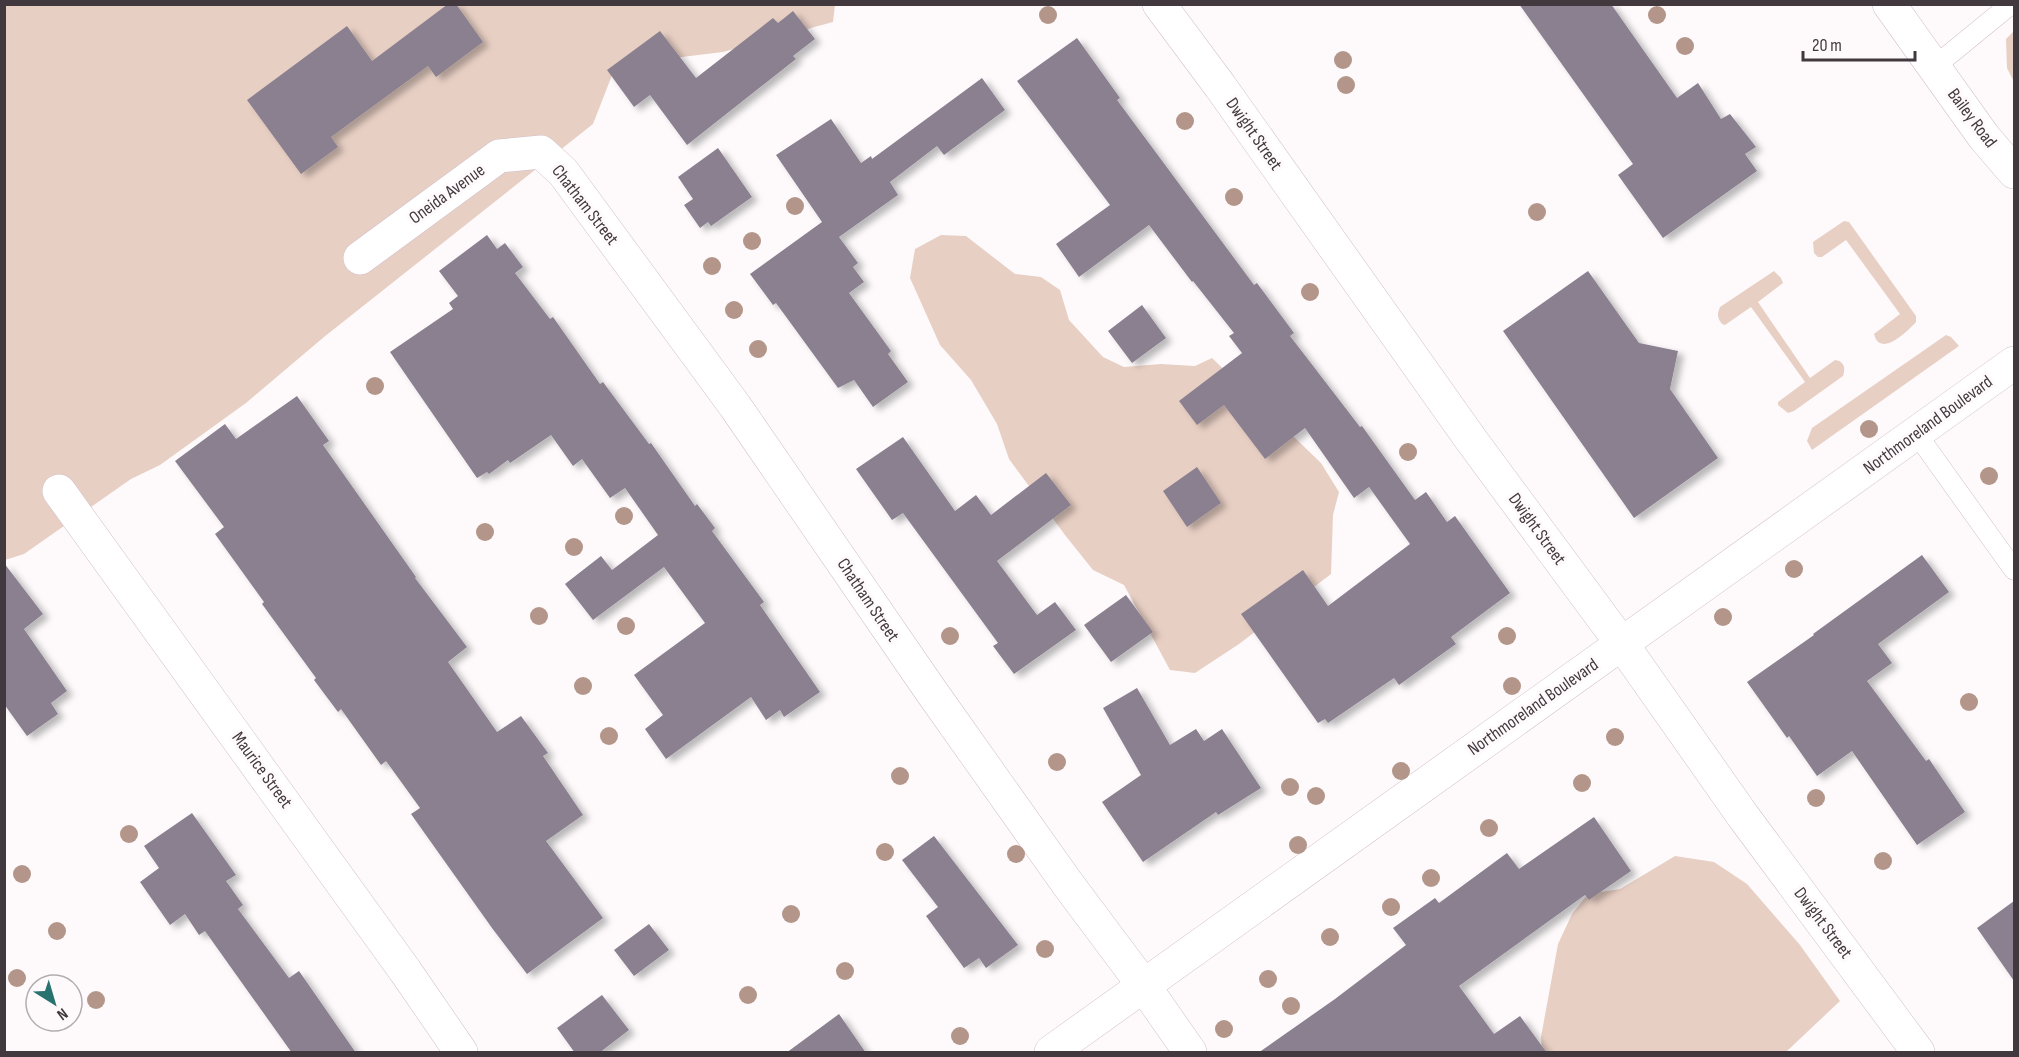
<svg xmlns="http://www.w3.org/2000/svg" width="2019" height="1057" viewBox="0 0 2019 1057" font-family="'Sofia Sans Condensed',sans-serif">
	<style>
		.green { fill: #e8cfc4 }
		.building { fill: #8a8090; filter: url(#shadow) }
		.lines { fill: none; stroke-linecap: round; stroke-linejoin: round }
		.service-casing { stroke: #d3c0cb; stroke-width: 21 }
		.minor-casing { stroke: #d3c0cb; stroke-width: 34 }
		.tertiary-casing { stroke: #d3c0cb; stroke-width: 34 }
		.service { stroke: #fff; stroke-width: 20 }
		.minor { stroke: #fff; stroke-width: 33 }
		.tertiary { stroke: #fff; stroke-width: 33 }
		.tree { fill: #b3958a }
		.labels { text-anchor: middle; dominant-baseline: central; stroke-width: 6; stroke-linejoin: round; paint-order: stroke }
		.street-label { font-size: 18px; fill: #41393d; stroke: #fefafc }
	</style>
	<defs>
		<filter id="shadow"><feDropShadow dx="6" dy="4" stdDeviation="3" flood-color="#0004"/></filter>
	</defs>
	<rect width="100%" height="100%" fill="#fefafc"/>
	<!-- green -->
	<g class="green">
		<path d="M5 5H835L833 22 723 52 616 65 593 124 324 337 246 403 160 465 131 479 24 554 5 560Z"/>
		<path d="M2014 31V82L2007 68 2006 39Z"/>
		<path d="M1844 221 1849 222 1916 316V322C1907 332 1880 358 1874 334L1900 314 1846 240 1822 257H1818L1814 253 1813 242Z"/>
		<path d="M941 235 966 236 1015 274 1041 277 1060 290 1069 320 1103 357 1124 367 1161 364 1195 366 1212 358 1321 463 1339 492 1333 515 1331 574 1239 644 1195 673 1170 670 1124 585 1093 570 1065 535 1009 459 997 424 971 380 940 345 910 278 915 249Z"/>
		<path d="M1774 271 1781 278 1783 283 1758 302 1810 378 1835 360C1844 361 1846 368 1843 376L1794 411 1788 413 1778 405V402L1805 382 1751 307 1725 325 1722 324C1717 318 1717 314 1720 307Z"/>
		<path d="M1946 335 1951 337 1959 346 1812 450 1807 441 1812 428Z"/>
		<path d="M1675 856 1714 862 1747 884 1800 945 1840 1001 1786 1052H1542L1541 1037 1558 944 1572 914 1588 894 1620 889Z"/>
	</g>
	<!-- building -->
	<g class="building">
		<path d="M448 4H456L483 42 436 77 428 66 331 137 338 147 301 174 247 100 347 26 372 61Z"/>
		<path d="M1519 4H1611L1677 98 1698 83 1721 119 1730 114 1756 147 1745 154 1757 171 1663 238 1618 175 1633 164Z"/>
		<path d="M793 11 815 39 793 56 796 59 687 145 650 95 634 107 607 70 660 31 696 78 773 18 778 23Z"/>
		<path d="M1077 38 1120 98 1117 100 1254 285 1257 283 1294 333 1290 336 1360 427 1362 426 1415 500 1426 492 1447 522 1455 516 1510 593 1451 637 1456 644 1399 685 1394 678 1328 723 1325 719 1318 723 1241 614 1303 570 1328 606 1410 544 1369 487 1354 498 1305 428 1265 459 1224 405 1197 425 1179 401 1242 353 1229 336 1234 333 1193 281 1192 282 1149 225 1079 277 1056 244 1110 205 1017 81Z"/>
		<path d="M982 78 1005 110 944 155 937 146 890 182 898 195 839 237 858 263 853 267 864 282 849 293 891 351 888 354 908 382 873 407 854 380 838 388 776 303 773 305 750 274 822 222 776 155 831 119 861 163 871 156 872 159Z"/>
		<path d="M718 148 752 197 711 226 708 222 700 228 684 205 693 199 678 177Z"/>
		<path d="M487 235 497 249 505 243 523 267 515 273 550 319 553 317 600 384 603 382 649 444 651 443 695 506 697 504 715 528 712 531 764 602 760 605 820 692 784 717 780 710 766 720 751 697 666 759 645 729 663 715 634 675 705 623 664 567 593 620 565 584 601 556 612 570 658 535 625 488 610 498 582 459 573 466 551 435 510 463 508 460 489 474 487 472 477 478 390 352 453 309 449 303 458 296 439 271Z"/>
		<path d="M1588 271 1639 343 1678 351 1670 389 1718 458 1634 518 1503 331Z"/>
		<path d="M1142 305 1166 338 1132 363 1108 331Z"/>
		<path d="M297 396 329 441 323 445 416 577 415 578 467 647 448 662 497 732 521 716 548 753 543 756 583 815 546 841 603 918 527 974 492 928 411 814 420 808 386 761 381 765 341 709 338 712 314 680 316 678 262 604 264 602 215 534 224 527 175 461 225 424 236 439Z"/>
		<path d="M903 437 955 511 976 495 991 515 1046 473 1071 505 997 561 1037 615 1055 602 1076 630 1014 674 993 646 998 643 903 513 892 520 856 469Z"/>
		<path d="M1197 467 1221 503 1187 527 1163 491Z"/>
		<path d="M1922 555 1949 592 1878 644 1892 663 1867 681 1926 761 1929 759 1965 812 1917 845 1852 751 1817 776 1789 736 1787 738 1747 682 1814 635 1813 634Z"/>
		<path d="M4 563 43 614 24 629 67 691 51 703 58 714 27 736 4 704Z"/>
		<path d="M1126 595 1153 632 1111 662 1084 625Z"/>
		<path d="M1137 688 1170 745 1196 729 1204 741 1222 729 1261 788 1218 815 1216 812 1143 862 1102 802 1141 775 1103 708Z"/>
		<path d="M192 813 236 875 226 881 243 905 238 909 289 978 299 971 356 1053H292L205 931 199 935 185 914 170 925 140 882 159 868 144 846Z"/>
		<path d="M1594 817 1631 871 1589 900 1585 895 1459 986 1494 1034 1520 1016 1547 1053H1258L1335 999 1406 945 1393 928 1435 898 1439 903 1507 853 1519 869Z"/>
		<path d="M934 836 1018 945 986 968 979 958 964 968 926 916 938 907 902 860Z"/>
		<path d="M2014 901V981L1977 928Z"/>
		<path d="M649 924 669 950 634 976 614 950Z"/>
		<path d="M602 995 629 1030 599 1053H575L557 1028Z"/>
		<path d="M839 1014 866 1053H786Z"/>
	</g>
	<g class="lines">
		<defs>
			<g id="service">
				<path d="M1934 67 2011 4"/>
				<path d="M1916 433 2014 570"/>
			</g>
			<g id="minor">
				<path d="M1159 4 1220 86 1472 441 1622 644 1743 816 1918 1052"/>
				<path d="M360 258 499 156 541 152 563 172 735 406 931 691 1067 883 1144 986 1190 1052"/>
				<path d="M59 491 406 972 461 1052"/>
			</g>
			<g id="tertiary">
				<path d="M1889 4 1984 137 2014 172"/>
				<path d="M1051 1052 2014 363"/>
			</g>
		</defs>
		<!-- service casing -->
		<use href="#service" class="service-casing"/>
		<!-- minor casing -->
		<use href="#minor" class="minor-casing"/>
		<!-- tertiary casing -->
		<use href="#tertiary" class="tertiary-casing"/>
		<!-- service -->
		<use href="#service" class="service"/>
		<!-- minor -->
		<use href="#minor" class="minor"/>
		<!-- tertiary -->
		<use href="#tertiary" class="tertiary"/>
	</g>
	<!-- trees -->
	<g class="tree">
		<circle cx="1048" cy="15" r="9"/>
		<circle cx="1657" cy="15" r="9"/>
		<circle cx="1685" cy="46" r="9"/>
		<circle cx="1343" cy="60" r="9"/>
		<circle cx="1346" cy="85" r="9"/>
		<circle cx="1185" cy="121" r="9"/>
		<circle cx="1234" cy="197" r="9"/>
		<circle cx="795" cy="206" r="9"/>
		<circle cx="1537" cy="212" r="9"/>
		<circle cx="752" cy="241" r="9"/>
		<circle cx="712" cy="266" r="9"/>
		<circle cx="1310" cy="292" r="9"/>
		<circle cx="734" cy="310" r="9"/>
		<circle cx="758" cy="349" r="9"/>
		<circle cx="375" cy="386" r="9"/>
		<circle cx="1869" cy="429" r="9"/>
		<circle cx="1408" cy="452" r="9"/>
		<circle cx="1989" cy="476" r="9"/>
		<circle cx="624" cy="516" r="9"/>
		<circle cx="485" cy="532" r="9"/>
		<circle cx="574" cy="547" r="9"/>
		<circle cx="1794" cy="569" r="9"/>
		<circle cx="539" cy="616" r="9"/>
		<circle cx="1723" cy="617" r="9"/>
		<circle cx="626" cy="626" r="9"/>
		<circle cx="950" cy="636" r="9"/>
		<circle cx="1507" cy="636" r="9"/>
		<circle cx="583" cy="686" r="9"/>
		<circle cx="1512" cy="686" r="9"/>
		<circle cx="1969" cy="702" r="9"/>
		<circle cx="609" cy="736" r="9"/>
		<circle cx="1615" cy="737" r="9"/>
		<circle cx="1057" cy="762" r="9"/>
		<circle cx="1401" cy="771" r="9"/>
		<circle cx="900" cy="776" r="9"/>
		<circle cx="1582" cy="783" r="9"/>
		<circle cx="1290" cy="787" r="9"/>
		<circle cx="1316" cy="796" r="9"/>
		<circle cx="1816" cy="798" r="9"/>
		<circle cx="1489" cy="828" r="9"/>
		<circle cx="129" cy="834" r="9"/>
		<circle cx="1298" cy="845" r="9"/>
		<circle cx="885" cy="852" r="9"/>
		<circle cx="1016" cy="854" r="9"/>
		<circle cx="1883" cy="861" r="9"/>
		<circle cx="22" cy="874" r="9"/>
		<circle cx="1431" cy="878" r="9"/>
		<circle cx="1391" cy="907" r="9"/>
		<circle cx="791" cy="914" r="9"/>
		<circle cx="57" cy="931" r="9"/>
		<circle cx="1330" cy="937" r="9"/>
		<circle cx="1045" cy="949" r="9"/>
		<circle cx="845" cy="971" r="9"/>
		<circle cx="17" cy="978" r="9"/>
		<circle cx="1268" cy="979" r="9"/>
		<circle cx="748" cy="995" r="9"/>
		<circle cx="96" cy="1000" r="9"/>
		<circle cx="1291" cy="1006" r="9"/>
		<circle cx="1224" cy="1029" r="9"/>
		<circle cx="960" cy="1036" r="9"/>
	</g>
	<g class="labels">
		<!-- street labels -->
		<g class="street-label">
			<text transform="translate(1972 118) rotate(53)">Bailey Road</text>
			<text transform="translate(1254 134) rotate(55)">Dwight Street</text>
			<text transform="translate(447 194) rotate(-36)">Oneida Avenue</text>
			<text transform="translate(585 205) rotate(52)">Chatham Street</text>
			<text transform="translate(1928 425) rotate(-36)">Northmoreland Boulevard</text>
			<text transform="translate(1537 529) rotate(54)">Dwight Street</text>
			<text transform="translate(868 600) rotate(56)">Chatham Street</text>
			<text transform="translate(1533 707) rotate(-35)">Northmoreland Boulevard</text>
			<text transform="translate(262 770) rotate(54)">Maurice Street</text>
			<text transform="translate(1823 923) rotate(53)">Dwight Street</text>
		</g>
	</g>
	<!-- border -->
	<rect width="2019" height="1057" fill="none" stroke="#41393d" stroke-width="12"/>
	<!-- north arrow -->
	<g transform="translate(54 1003) rotate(143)"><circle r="28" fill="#fefafc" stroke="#b2adb0" stroke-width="1.5"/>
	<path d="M0-4.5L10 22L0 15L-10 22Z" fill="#287270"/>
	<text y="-9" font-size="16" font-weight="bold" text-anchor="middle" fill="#41393d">N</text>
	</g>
	<!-- scale -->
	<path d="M1803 51v9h112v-9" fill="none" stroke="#41393d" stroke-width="3"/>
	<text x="1812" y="51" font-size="18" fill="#41393d" stroke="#fefafc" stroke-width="4.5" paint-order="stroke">20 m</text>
</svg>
